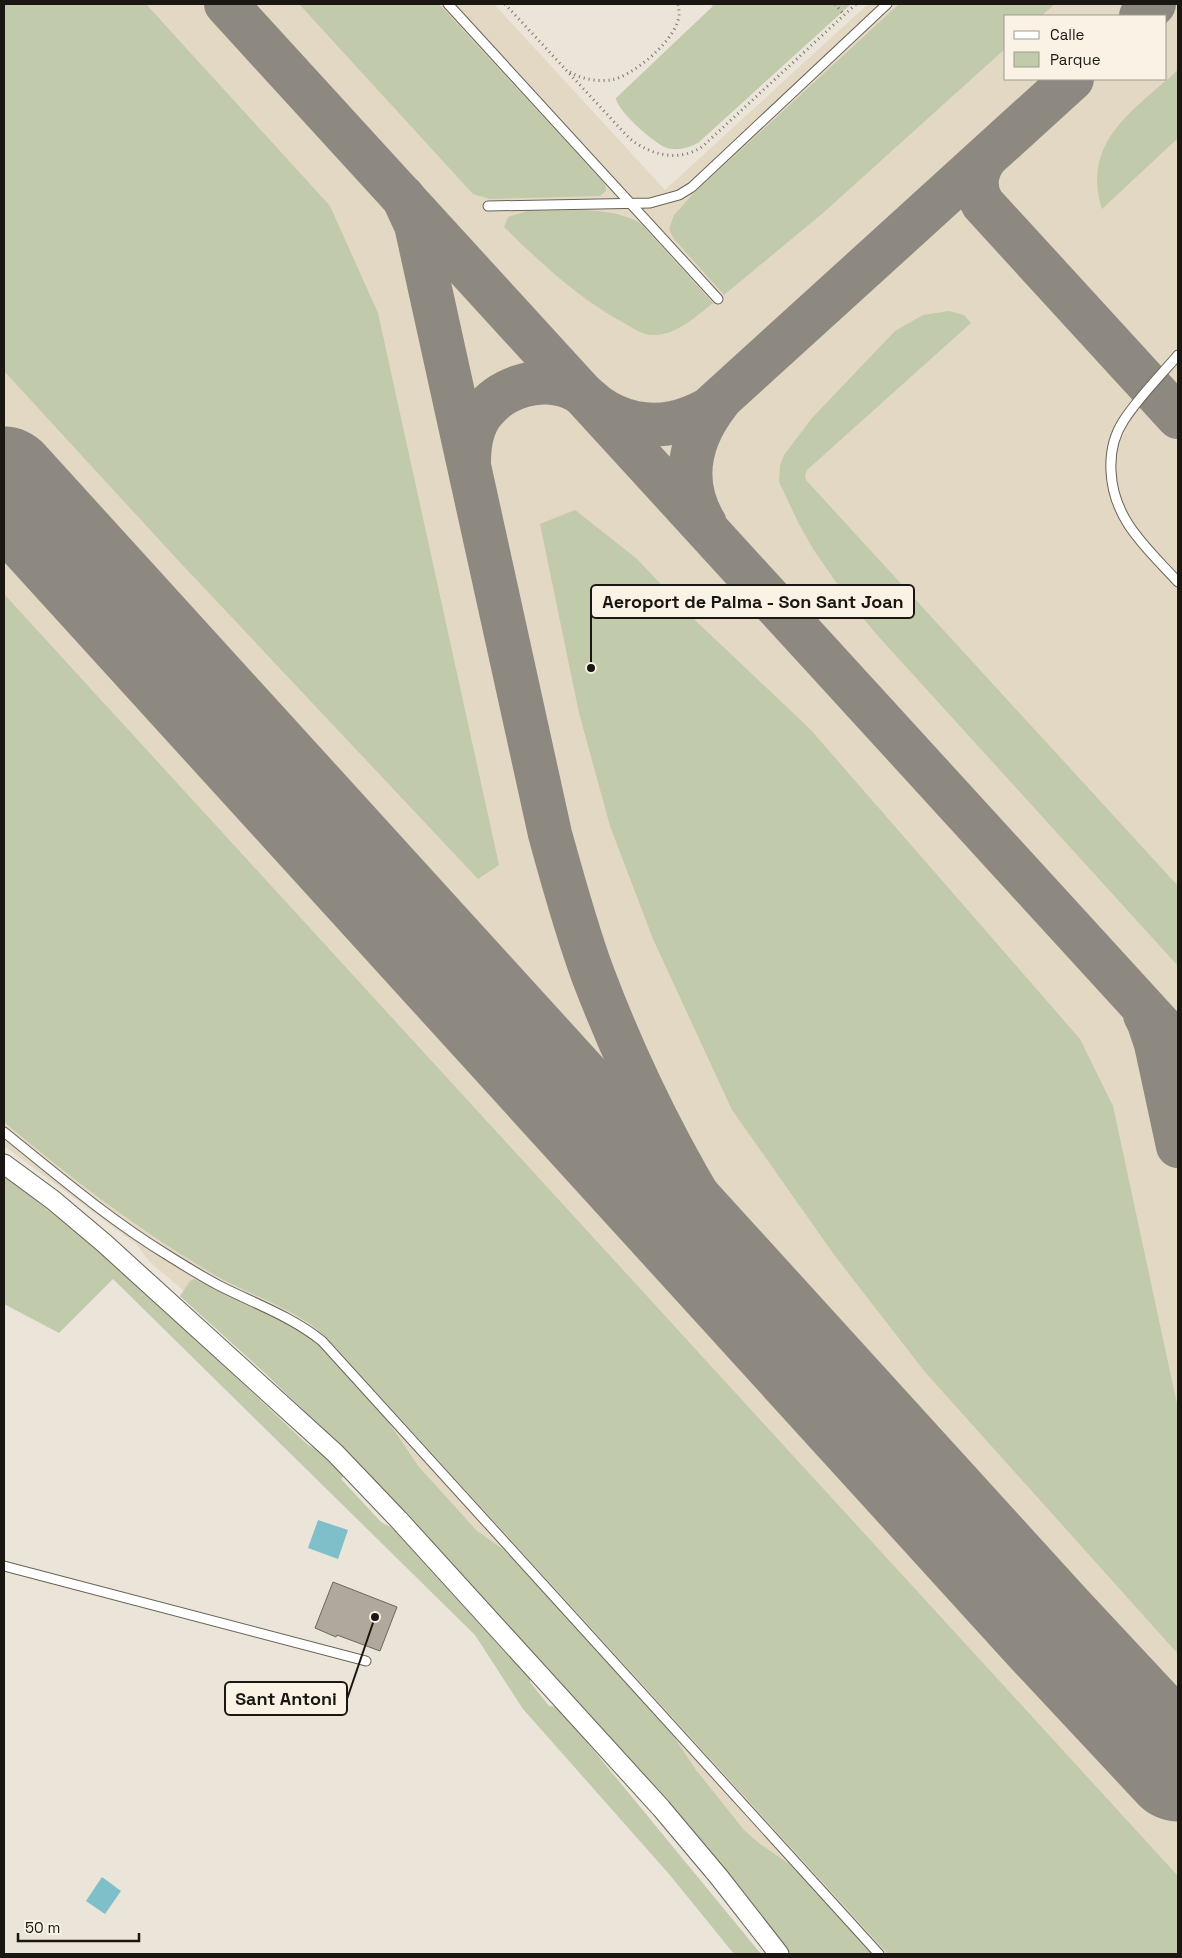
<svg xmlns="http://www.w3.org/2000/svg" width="1182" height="1958" viewBox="0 0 1182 1958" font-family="'Space Grotesk',sans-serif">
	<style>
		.built { fill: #e3d8c4; fill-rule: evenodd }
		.green { fill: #c1caaa }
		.water { fill: #7fbfc9 }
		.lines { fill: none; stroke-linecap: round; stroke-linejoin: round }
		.taxiway { stroke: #8e8980; stroke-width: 44 }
		.runway { stroke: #8e8980; stroke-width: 109 }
		.building { fill: #afa89c; stroke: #6c665b }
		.service-casing { stroke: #686257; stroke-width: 11 }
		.minor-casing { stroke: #686257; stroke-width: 21 }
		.path { stroke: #79746c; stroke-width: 3; stroke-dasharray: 1 4; stroke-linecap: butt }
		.service { stroke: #fff; stroke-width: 9 }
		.minor { stroke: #fff; stroke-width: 19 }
		.leader { fill: none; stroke: #1a1713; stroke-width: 2 }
		.callout-dot { fill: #1a1713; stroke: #f9f2e5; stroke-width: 2 }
		.callout { fill: #f9f2e5; stroke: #1a1713; stroke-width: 2 }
		.callout-label { font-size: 18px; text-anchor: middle; font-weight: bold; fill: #1a1713 }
	</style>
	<rect width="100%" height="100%" fill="#ebe4d8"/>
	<!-- built -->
	<path class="built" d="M4 4H494L665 190 868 4H1178V1954H798L351 1448 211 1314 150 1262 136 1244 4 1146ZM1006 16H1166V79H1006Z"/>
	<!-- green -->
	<g class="green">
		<path d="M4 4H146L330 206 378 313 499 865 478 879 175 557 4 371Z"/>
		<path d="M299 4H439L605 184 606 191 600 196 490 199 473 194Z"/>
		<path d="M713 4H851L698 143C688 148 678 151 667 148 656 145 616 110 616 98L712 7Z"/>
		<path d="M899 4H1055L1041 16H1006V48L823 213 724 295 674 239 669 229 674 215 691 196Z"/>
		<path d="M1178 70V138L1102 209C1081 141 1134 110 1178 70Z"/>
		<path d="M527 211C563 211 609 205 640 223L713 303C697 316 675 336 653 335 642 335 633 328 624 323 579 299 541 263 504 227L508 217Z"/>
		<path d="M949 311 964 315 971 323 807 470 805 475 806 480 1178 886V966L878 636 852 605 813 549 799 524 779 482 780 465 784 455 812 418 895 331 923 315Z"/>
		<path d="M575 510 636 558 698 623 810 729 1080 1039 1113 1106 1178 1409V1654L925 1372 835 1256 732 1110 653 939 610 826 579 713 540 524Z"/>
		<path d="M4 594 1178 1876V1954H888L328 1339C321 1333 315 1327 307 1322 274 1301 236 1289 203 1268 133 1226 67 1175 4 1122Z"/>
		<path d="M4 1176C113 1256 209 1352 308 1445L330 1456 346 1472 341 1479 381 1522 404 1534 530 1675V1682L549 1706 558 1707 761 1954H734L669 1874 523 1709 475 1635 113 1279 59 1333 4 1304Z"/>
		<path d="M194 1279 284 1321 302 1331 322 1348 387 1420 419 1467 477 1531 504 1550 550 1599 672 1734 696 1770 744 1830 760 1844 795 1868 874 1954H791L714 1857 338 1444 268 1376 180 1296 190 1281Z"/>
	</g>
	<!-- water -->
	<g class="water">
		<path d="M318 1520 348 1530 338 1559 308 1548Z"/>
		<path d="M102 1877 121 1891 105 1914 86 1901Z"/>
	</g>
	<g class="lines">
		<!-- taxiway -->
		<g class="taxiway">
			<path d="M226 4 1178 1045"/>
			<path d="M1141 16 1154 4"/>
			<path d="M984 160C975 174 974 190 983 204L1178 417"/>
			<path d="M403 197 416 225 550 834C563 881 576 929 593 975 631 1075 679 1171 739 1261 776 1317 821 1370 866 1422 912 1476 960 1529 1007 1582"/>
			<path d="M469 462C469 445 472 426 483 412 503 386 542 375 572 388 582 392 589 400 597 406 608 414 622 420 635 423 662 428 685 422 709 409L1072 79"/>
			<path d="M705 524C679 481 690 438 719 401"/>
			<path d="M1145 1015 1149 1023 1156 1044 1178 1146"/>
			<path d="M1049 1629 1178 1747"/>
		</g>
		<!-- runway -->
		<path class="runway" d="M4 481 1049 1629 1178 1767"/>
	</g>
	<!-- building -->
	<path class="building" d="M333 1582 397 1607 380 1651 337 1635 336 1637 315 1628Z"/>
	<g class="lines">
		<defs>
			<g id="service">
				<path d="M448 4 718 299"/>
				<path d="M488 206 650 203 679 195 692 187 887 4"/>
				<path d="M1178 355C1161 375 1139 397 1124 420 1114 435 1110 452 1111 471 1113 520 1147 548 1178 582"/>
				<path d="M4 1132C57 1175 110 1220 169 1256 185 1266 201 1276 218 1285 253 1303 291 1316 322 1341L879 1954"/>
				<path d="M4 1566 366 1661"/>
			</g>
			<path id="minor" d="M4 1164 53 1200 104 1243 335 1453 399 1520 661 1808 719 1877 779 1954"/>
		</defs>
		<!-- service casing -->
		<use href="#service" class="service-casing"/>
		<!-- minor casing -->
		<use href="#minor" class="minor-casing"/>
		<!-- path -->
		<g class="path">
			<path d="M505 4 629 138C650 155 679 163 703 146L856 4"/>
			<path d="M835 4 844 15"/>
			<path d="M570 72C581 79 598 82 611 80 633 76 670 44 677 23 680 17 679 10 678 4"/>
		</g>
		<!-- service -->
		<use href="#service" class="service"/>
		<!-- minor -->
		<use href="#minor" class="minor"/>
	</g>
	<!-- callouts -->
	<path class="leader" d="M591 668L591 601M375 1617L347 1699"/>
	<g class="callout-dot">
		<circle cx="591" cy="668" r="5"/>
		<circle cx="375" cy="1617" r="5"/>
	</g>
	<g class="callout">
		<rect x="591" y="585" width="323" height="33" rx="5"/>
		<rect x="225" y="1682" width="122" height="33" rx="5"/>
	</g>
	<g class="callout-label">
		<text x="753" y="608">Aeroport de Palma - Son Sant Joan</text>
		<text x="286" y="1705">Sant Antoni</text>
	</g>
	<!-- border -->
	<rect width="1182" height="1958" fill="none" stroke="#1a1713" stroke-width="10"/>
	<!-- legend -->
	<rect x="1004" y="15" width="162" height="65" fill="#f9f2e5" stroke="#a09a91"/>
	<rect x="1014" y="31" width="25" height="8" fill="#ffffff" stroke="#a09a91"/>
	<text x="1050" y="40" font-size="15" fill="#1a1713">Calle</text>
	<rect x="1014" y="52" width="25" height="15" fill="#c1caaa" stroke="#a09a91"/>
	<text x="1050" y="65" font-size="15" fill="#1a1713">Parque</text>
	<!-- scale -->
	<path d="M18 1933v8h121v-8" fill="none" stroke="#1a1713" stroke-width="2.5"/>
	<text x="25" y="1933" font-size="15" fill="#1a1713" stroke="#f9f2e5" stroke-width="4" paint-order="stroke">50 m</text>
</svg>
